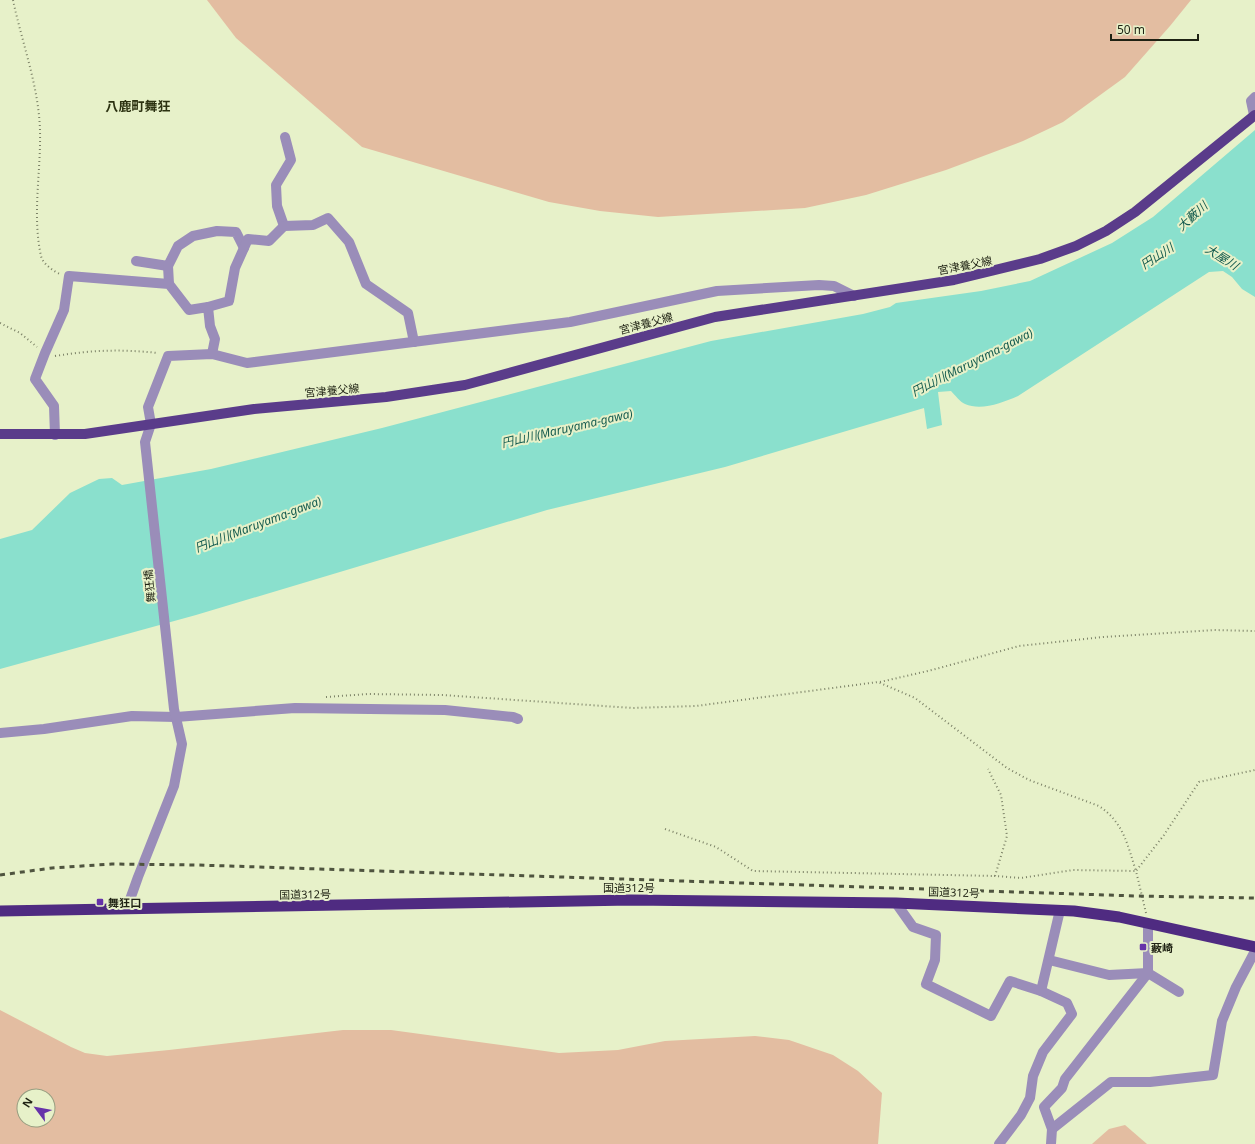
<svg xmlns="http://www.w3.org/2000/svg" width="1255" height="1144" viewBox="0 0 1255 1144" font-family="'Noto Sans','Noto Sans JP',sans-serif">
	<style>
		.green { fill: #e3bda1; fill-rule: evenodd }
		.water { fill: #8ae0cd }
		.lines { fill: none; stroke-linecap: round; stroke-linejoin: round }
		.path { stroke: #7c8267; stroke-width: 2; stroke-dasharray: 1 3; stroke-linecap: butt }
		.minor { stroke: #9a8db9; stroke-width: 10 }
		.primary { stroke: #5a3c8a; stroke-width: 10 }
		.trunk { stroke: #4f2b81; stroke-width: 11 }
		.rail { stroke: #4f543f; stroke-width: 3; stroke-dasharray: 5 5; stroke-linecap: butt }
		.poi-dot { fill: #6632a9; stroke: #e7f1c9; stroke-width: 1.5 }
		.labels { text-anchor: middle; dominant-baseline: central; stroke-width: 4; stroke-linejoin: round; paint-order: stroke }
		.street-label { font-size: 11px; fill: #1f2213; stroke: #e7f1c9 }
		.poi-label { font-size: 11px; font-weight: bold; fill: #1f2213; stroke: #e7f1c9; text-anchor: start }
		.water-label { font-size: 12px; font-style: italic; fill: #145b4f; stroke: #e7f1c9 }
		.quarter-label { font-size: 13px; font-weight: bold; fill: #2c3211; stroke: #e7f1c9 }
	</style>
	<rect width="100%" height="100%" fill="#e7f1c9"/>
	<!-- green -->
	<g class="green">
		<path d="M207 0H1191L1170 26 1125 77 1063 122 1023 141 946 170 866 195 805 208 658 217 600 211 549 202 362 147 236 38Z"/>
		<path d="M0 1010 71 1047 85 1053 107 1056 169 1050 343 1030H391L559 1053 618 1050 665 1041 755 1036 789 1040 833 1055 858 1071 882 1093 878 1144H0ZM24 1096H48V1120H24Z"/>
		<path d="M1125 1125 1147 1144H1092L1109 1129Z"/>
	</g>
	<!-- water -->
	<path class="water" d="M1255 130V297L1242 289 1232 277 1223 271 1209 272 1018 396C1002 403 981 411 965 404 960 402 955 395 951 391L938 392 942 425 927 429 924 408 725 467 547 510 196 615 0 669V539L32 530 70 493 99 479 112 478 122 485 211 469 382 428 711 341 863 314 890 307 896 303 981 291 1030 281 1112 243 1153 217Z"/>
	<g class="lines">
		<!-- path -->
		<g class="path">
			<path d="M13 0C22 43 39 87 40 131 41 172 32 215 41 256 43 264 53 271 60 274"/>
			<path d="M0 323 20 333 37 347"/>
			<path d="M55 356C93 350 120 349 158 353"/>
			<path d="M880 682 932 670 1019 646 1103 637 1214 630 1255 631"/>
			<path d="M326 697 368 694 442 695 633 708 696 706 878 682 915 698 1007 768 1029 780 1099 806C1124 823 1127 844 1136 871L1073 870 1021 878 995 876 1007 836 1001 795 988 769"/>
			<path d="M665 829 716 847 753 871 995 876"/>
			<path d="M1146 913 1136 871 1164 835 1199 782 1255 770"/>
		</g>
		<!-- minor -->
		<g class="minor">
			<path d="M1254 115 1251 101 1255 97"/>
			<path d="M284 226 277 206 276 185 291 160 285 137"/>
			<path d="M136 261 168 266"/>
			<path d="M169 284 168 266 178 246 193 236 217 231 236 232 244 248"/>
			<path d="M208 307 229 301 235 268 248 239 269 241 284 226 313 225 328 218 349 242 366 284 408 313 414 342"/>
			<path d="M55 435 54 406 35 379 45 353 64 310 69 276 169 284 189 310 208 307 210 326 215 339 212 354"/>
			<path d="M0 733 44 729 132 716 176 717 295 708 445 710 513 717 518 719"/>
			<path d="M896 903 913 927 936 935 935 960 926 984 991 1016 1010 981 1041 991"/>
			<path d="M127 908 138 877 174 786 182 744 174 709 145 442 151 424 148 407 168 356 212 354 247 363 570 322 717 291 819 285 834 286 854 296"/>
			<path d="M1049 960 1109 975 1148 973 1179 992"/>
			<path d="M1052 1129 1111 1082H1150L1213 1075 1222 1021 1236 987 1255 951"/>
			<path d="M999 1144 1021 1115 1030 1098 1033 1076 1043 1052 1072 1014 1067 1003 1041 991 1060 910"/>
			<path d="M1051 1144 1052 1129 1044 1107 1062 1088 1065 1079 1148 973V924"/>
		</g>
		<!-- primary -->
		<path class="primary" d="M0 434H85L254 409 386 397 465 385 715 317 954 280 1040 259 1076 246 1106 231 1135 212 1255 115"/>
		<!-- trunk -->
		<path class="trunk" d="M0 911 631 900 896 903 1074 911 1119 917 1255 947"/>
		<!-- rail -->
		<path class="rail" d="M0 875 52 868 112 864 198 865 1136 896 1255 898"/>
	</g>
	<!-- markers -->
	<g class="poi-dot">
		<rect x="96" y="898" width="8" height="8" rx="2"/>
		<rect x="1139" y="943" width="8" height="8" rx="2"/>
	</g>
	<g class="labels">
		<!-- street labels -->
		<g class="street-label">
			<text transform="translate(965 265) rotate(-11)">宮津養父線</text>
			<text transform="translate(646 323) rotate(-15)">宮津養父線</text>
			<text transform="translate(332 390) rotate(-5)">宮津養父線</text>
			<text transform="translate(149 586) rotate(-96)">舞狂橋</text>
			<text x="629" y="887">国道312号</text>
			<text transform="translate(954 892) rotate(2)">国道312号</text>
			<text transform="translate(305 894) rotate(-1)">国道312号</text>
		</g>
		<!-- poi labels -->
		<g class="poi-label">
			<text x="108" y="902">舞狂口</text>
			<text x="1151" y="947">藪崎</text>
		</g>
		<!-- water labels -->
		<g class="water-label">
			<text transform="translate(1192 216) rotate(-42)">大藪川</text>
			<text transform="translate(1157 256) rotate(-33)">円山川</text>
			<text transform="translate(1222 257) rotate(32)">大屋川</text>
			<text transform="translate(972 362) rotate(-27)">円山川(Maruyama-gawa)</text>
			<text transform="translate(567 428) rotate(-13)">円山川(Maruyama-gawa)</text>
			<text transform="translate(258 524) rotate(-21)">円山川(Maruyama-gawa)</text>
		</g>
		<!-- quarter labels -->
		<g class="quarter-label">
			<text x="138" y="106">八鹿町舞狂</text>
		</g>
	</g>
	<!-- north arrow -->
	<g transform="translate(36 1108) rotate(302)"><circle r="19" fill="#e7f1c9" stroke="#979e80"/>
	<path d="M0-3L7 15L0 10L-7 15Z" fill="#6632a9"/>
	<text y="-6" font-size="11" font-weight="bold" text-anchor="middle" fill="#1f2213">N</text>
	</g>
	<!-- scale -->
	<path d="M1111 34v6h87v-6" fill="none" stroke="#1f2213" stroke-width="2"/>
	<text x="1117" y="34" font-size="12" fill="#1f2213" stroke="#e7f1c9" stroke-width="3" paint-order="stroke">50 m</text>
</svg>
